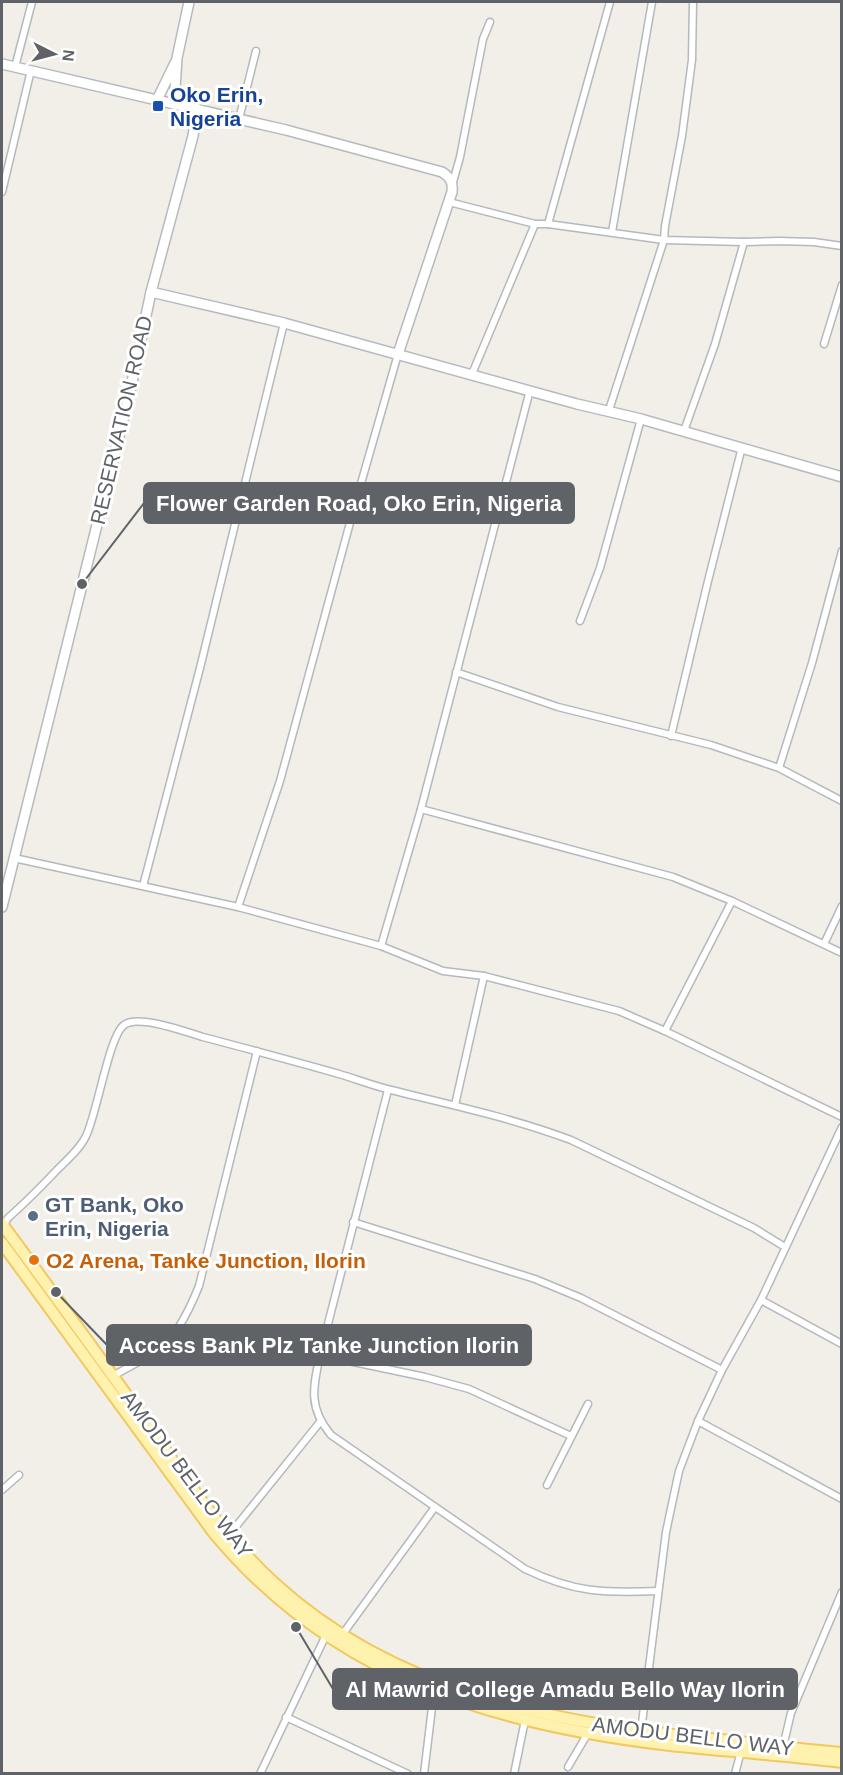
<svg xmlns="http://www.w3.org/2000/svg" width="843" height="1775" viewBox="0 0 843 1775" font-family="Helvetica,sans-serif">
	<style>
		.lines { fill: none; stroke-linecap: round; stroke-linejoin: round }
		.street-casing { stroke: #b5b8bc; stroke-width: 9 }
		.secondary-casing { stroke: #b6babf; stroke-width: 12 }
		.primary-casing { stroke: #f2c960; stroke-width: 14 }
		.street { stroke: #fff; stroke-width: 6 }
		.secondary { stroke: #fff; stroke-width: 9 }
		.primary { stroke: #fff2af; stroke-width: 10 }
		.transit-dot { fill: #1a4fb4; stroke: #fff; stroke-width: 2 }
		.service-dot { fill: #5c6f8a; stroke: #fff; stroke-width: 2 }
		.food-dot { fill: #e8710a; stroke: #fff; stroke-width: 2 }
		.labels { text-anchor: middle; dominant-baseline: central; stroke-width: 6; stroke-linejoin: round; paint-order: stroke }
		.transit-label { font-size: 21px; font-weight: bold; fill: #164399; stroke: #fff; text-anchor: start }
		.street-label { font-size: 21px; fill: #5f6368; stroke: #fff }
		.service-label { font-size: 21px; font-weight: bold; fill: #4e5e75; stroke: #fff; text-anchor: start }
		.food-label { font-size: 21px; font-weight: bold; fill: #c56008; stroke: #fff; text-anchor: start }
		.leader { fill: none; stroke: #5f6368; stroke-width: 2 }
		.callout-dot { fill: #5f6368; stroke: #fff; stroke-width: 2 }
		.callout { fill: #5f6368; stroke: #5f6368; stroke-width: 2 }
		.callout-label { font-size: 22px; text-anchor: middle; font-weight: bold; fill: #fff }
	</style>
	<rect width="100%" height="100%" fill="#f1efe8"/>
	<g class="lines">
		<defs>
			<g id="street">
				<path d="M15 67 32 2"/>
				<path d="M239 119 256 51"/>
				<path d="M453 182 460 157 483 39 490 22"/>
				<path d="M2 192 31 70"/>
				<path d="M449 202 535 224H548L664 240 744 242 779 241 814 242 842 246"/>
				<path d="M548 224 610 2"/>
				<path d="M612 232 652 2"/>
				<path d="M824 344 842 285"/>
				<path d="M472 374 535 224"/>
				<path d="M609 410 664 240 665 226 682 136 692 60 693 2"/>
				<path d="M684 431 715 344 744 242"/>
				<path d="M580 621 600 568 641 419"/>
				<path d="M456 672 558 707 711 745 779 768 842 801"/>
				<path d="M671 736 708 581 742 447"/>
				<path d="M779 768 812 663 842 551"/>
				<path d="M421 809 673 877 732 901 842 953"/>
				<path d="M14 858 238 907 381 946 443 971 484 976 619 1011 665 1031 842 1117"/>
				<path d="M143 886 200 668 284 323"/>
				<path d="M238 907 280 781 354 508 398 354"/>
				<path d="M824 944 842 906"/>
				<path d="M381 946 421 809 530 390"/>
				<path d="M665 1031 732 901"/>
				<path d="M388 1090 320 1355C313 1387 308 1408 331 1435L525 1569C575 1593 604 1593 658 1591"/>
				<path d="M455 1105 484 976"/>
				<path d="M353 1222 535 1279 581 1298 722 1370"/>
				<path d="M3 1226 8 1218C25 1203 41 1187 57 1170 67 1160 80 1149 86 1136 97 1114 109 1036 124 1025 138 1014 186 1032 203 1037 248 1049 294 1061 339 1074 356 1079 374 1086 391 1090 452 1105 512 1118 571 1140L754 1228 785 1247"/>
				<path d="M761 1300 842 1344"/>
				<path d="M320 1355 425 1377 469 1389 571 1436"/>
				<path d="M113 1376C128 1367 144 1360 158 1350 177 1337 191 1306 199 1286L257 1051"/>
				<path d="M698 1421 842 1499"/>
				<path d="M547 1485 588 1404"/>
				<path d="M2 1490 19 1475"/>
				<path d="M229 1535 320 1422"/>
				<path d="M342 1635 435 1507"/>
				<path d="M286 1717 408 1774"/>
				<path d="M641 1731 666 1532 679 1471 698 1421 722 1370 761 1300 842 1127"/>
				<path d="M783 1747 791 1713 842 1592"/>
				<path d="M568 1767 588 1733"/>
				<path d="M260 1774 326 1635"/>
				<path d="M424 1774 434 1691"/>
				<path d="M514 1774 525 1720"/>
				<path d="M735 1774 741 1751"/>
			</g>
			<g id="secondary">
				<path d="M2 64 286 130 442 172C451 178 453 182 452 192L398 354"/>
				<path d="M157 100 175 63"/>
				<path d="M174 104 177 58 189 2"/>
				<path d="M151 292 284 323 577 404 641 419 842 477"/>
				<path d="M2 907 129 396 151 292 193 136 197 109"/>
			</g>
			<g id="primary">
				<path d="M2 1224C50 1289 98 1355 145 1421 184 1477 223 1536 274 1583 397 1696 560 1724 720 1740 761 1744 801 1750 842 1753"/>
				<path d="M2 1243 214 1533C334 1677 490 1724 670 1745 727 1751 785 1755 842 1762"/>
			</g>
		</defs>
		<!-- street casing -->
		<use href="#street" class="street-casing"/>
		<!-- secondary casing -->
		<use href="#secondary" class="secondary-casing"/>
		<!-- primary casing -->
		<use href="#primary" class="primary-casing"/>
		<!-- street -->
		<use href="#street" class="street"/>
		<!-- secondary -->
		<use href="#secondary" class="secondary"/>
		<!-- primary -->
		<use href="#primary" class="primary"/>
	</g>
	<!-- markers -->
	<rect class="transit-dot" x="152" y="100" width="12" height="12" rx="3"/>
	<circle class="service-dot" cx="33" cy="1216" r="6"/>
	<circle class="food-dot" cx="34" cy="1260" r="6"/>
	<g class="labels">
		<!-- transit labels -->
		<g class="transit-label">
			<text x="170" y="94">Oko Erin,<tspan x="170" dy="24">Nigeria</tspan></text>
		</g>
		<!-- street labels -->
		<g class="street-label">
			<text transform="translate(121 420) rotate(-77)">RESERVATION ROAD</text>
			<text transform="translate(187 1474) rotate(53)">AMODU BELLO WAY</text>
			<text transform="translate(693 1736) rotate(7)">AMODU BELLO WAY</text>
		</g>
		<!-- service labels -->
		<g class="service-label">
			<text x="45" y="1204">GT Bank, Oko<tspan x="45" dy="24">Erin, Nigeria</tspan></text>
		</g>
		<!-- food labels -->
		<g class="food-label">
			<text x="46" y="1260">O2 Arena, Tanke Junction, Ilorin</text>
		</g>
	</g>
	<!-- callouts -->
	<path class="leader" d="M82 584L144 503M56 1292L107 1345M296 1627L333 1689"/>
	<g class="callout-dot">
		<circle cx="82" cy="584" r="6"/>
		<circle cx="56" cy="1292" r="6"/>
		<circle cx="296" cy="1627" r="6"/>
	</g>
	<g class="callout">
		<rect x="144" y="483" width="430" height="40" rx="6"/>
		<rect x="107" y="1325" width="424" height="40" rx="6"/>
		<rect x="333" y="1669" width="464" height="40" rx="6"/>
	</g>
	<g class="callout-label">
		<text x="359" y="511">Flower Garden Road, Oko Erin, Nigeria</text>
		<text x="319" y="1353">Access Bank Plz Tanke Junction Ilorin</text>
		<text x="565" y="1697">Al Mawrid College Amadu Bello Way Ilorin</text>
	</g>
	<!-- border -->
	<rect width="843" height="1775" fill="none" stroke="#5f6368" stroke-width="6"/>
	<!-- north arrow -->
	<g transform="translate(54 54) rotate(96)" stroke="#ffffff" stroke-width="4.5" paint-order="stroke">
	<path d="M0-4.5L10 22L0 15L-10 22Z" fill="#5f6368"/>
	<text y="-9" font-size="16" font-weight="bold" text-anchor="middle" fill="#5f6368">N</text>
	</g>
</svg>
